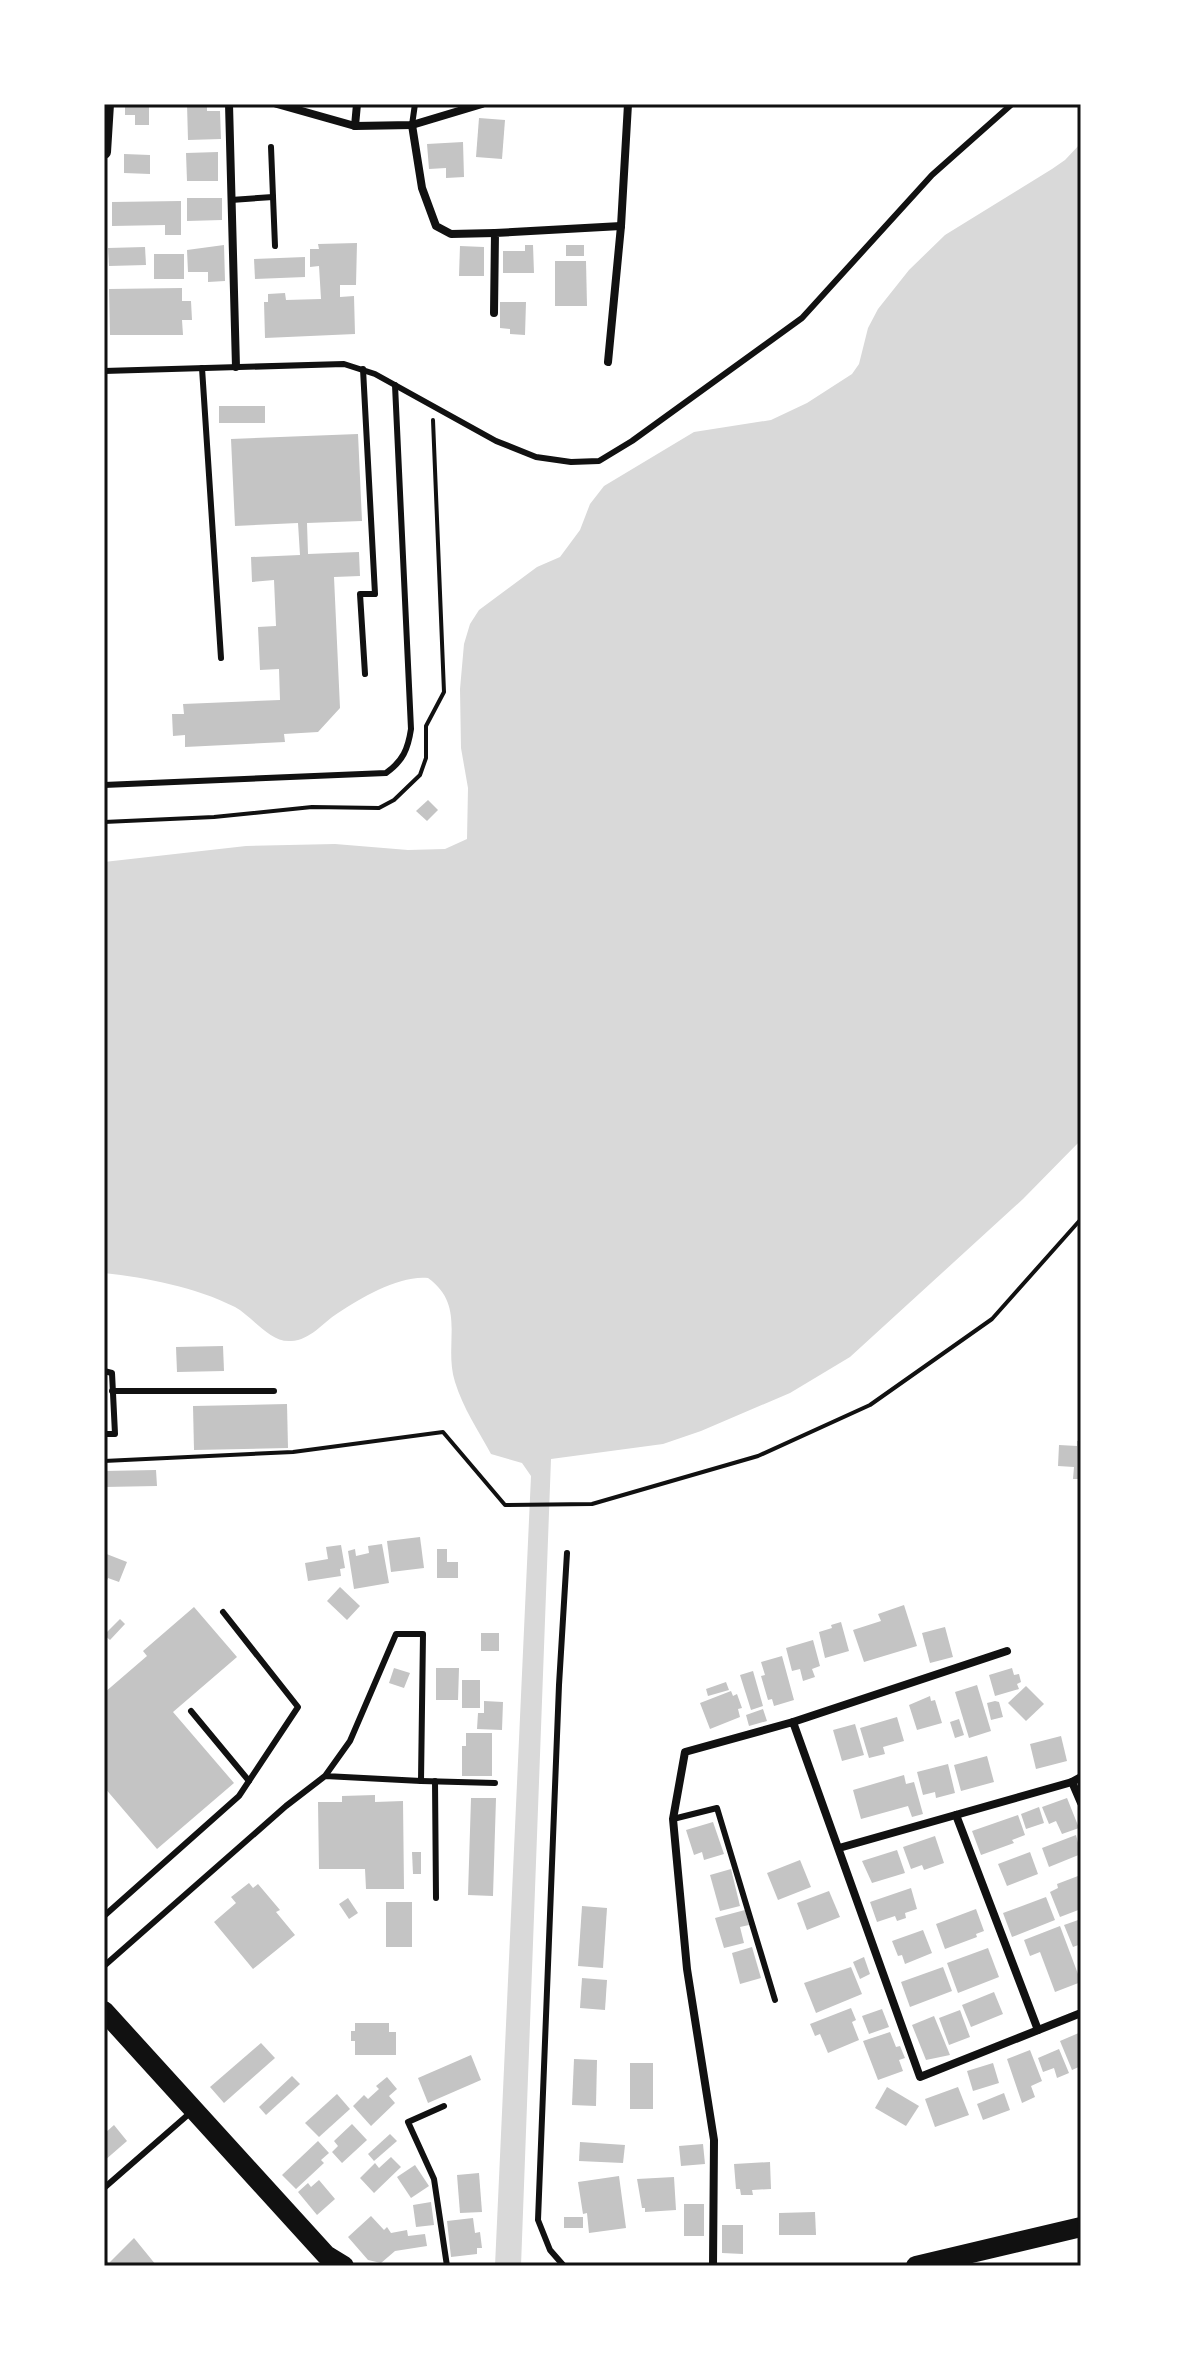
<svg xmlns="http://www.w3.org/2000/svg" width="1185" height="2370" viewBox="0 0 1185 2370" font-family="'Roboto Condensed',sans-serif">
	<style>
		.water { fill: #d9d9d9 }
		.building { fill: #c4c4c4 }
		.lines { fill: none; stroke-linecap: round; stroke-linejoin: round }
		.path { stroke: #111; stroke-width: 4 }
		.service { stroke: #111; stroke-width: 6 }
		.minor { stroke: #111; stroke-width: 8 }
		.tertiary { stroke: #111; stroke-width: 14 }
		.primary { stroke: #111; stroke-width: 20 }
		.neatline { fill: none; stroke: #111; stroke-width: 3 }
	</style>
	<rect width="100%" height="100%" fill="#fff"/>
	<!-- water -->
	<path class="water" d="M1081 143V1140L1023 1199 850 1357 790 1393 701 1431 663 1444 551 1459 521 2266H495L531 1476 522 1463 491 1454C478 1430 463 1408 455 1382 443 1344 467 1306 428 1278 400 1275 362 1297 338 1313 322 1323 311 1340 291 1341 270 1343 253 1317 235 1307 195 1287 148 1278 104 1273V862L246 846 335 844 408 850 445 849 467 839 468 788 461 748 460 689 464 644 470 624 479 610 537 567 560 557 580 530 590 504 604 486 694 432 771 420 807 403 852 374 859 364 868 328 878 309 909 270 945 235 1052 169 1065 160Z"/>
	<!-- building -->
	<g class="building">
		<path d="M125 104H149V125H135V115H125Z"/>
		<path d="M187 104H207V111H220L221 139 188 140Z"/>
		<path d="M479 118 505 120 502 159 476 157Z"/>
		<path d="M463 142 464 177 446 178V168L429 169 427 144Z"/>
		<path d="M218 152V181H187L186 153Z"/>
		<path d="M124 154 150 155V174L124 173Z"/>
		<path d="M187 198H222V220L187 221Z"/>
		<path d="M181 201V235H165V225L112 226V202Z"/>
		<path d="M357 243 356 285H340V297L354 296 355 334 265 338 264 302H268V294L285 293 286 300 321 299 319 266 310 267V249H319L318 244Z"/>
		<path d="M224 245 225 281 208 282V272H188L187 250Z"/>
		<path d="M525 245H533L534 273H503V251H525Z"/>
		<rect x="566" y="245" width="18" height="11"/>
		<path d="M460 246 484 247V276H459Z"/>
		<path d="M145 247 146 265 109 266 108 248Z"/>
		<rect x="154" y="254" width="30" height="25"/>
		<path d="M305 257V277L255 279 254 259Z"/>
		<path d="M555 261H586L587 306H555Z"/>
		<path d="M182 288V301H191L192 320H182L183 335H110L109 289Z"/>
		<path d="M500 302H526L525 335 510 334V329L500 328Z"/>
		<rect x="219" y="406" width="46" height="17"/>
		<path d="M358 434 362 521 307 523 308 554 359 552 360 576 334 577 340 708 318 732 284 734 285 742 185 747V735L173 736 172 714H184L183 704 280 700 279 669 260 670 258 627 276 626 274 580 252 582 251 557 300 555 298 523 235 526 231 439Z"/>
		<path d="M428 800 438 810 427 821 416 811Z"/>
		<path d="M223 1346 224 1371 177 1372 176 1347Z"/>
		<path d="M287 1404 288 1448 194 1450 193 1406Z"/>
		<path d="M1077 1441H1081V1479H1073L1074 1467 1058 1466 1059 1445 1077 1446Z"/>
		<path d="M156 1470 157 1486 104 1487V1471Z"/>
		<path d="M420 1537 424 1568 391 1572 387 1541Z"/>
		<path d="M382 1544 389 1583 354 1589 348 1551 355 1549 356 1556 369 1553 368 1546Z"/>
		<path d="M341 1545 345 1568 340 1569 341 1576 308 1581 305 1563 328 1559 326 1547Z"/>
		<path d="M437 1549H447V1562H458V1578H437Z"/>
		<path d="M104 1553 127 1562 119 1582 108 1578 104 1587Z"/>
		<path d="M340 1587 360 1606 347 1620 327 1601Z"/>
		<path d="M904 1605 917 1646 864 1662 853 1630 881 1621 878 1614Z"/>
		<path d="M194 1607 237 1657 173 1712 234 1783 157 1849 104 1787V1693L147 1656 143 1651Z"/>
		<path d="M120 1619 125 1624 110 1640 104 1635Z"/>
		<path d="M841 1622 849 1651 825 1658 819 1632 832 1628 831 1625Z"/>
		<path d="M945 1627 953 1657 930 1663 922 1633Z"/>
		<rect x="481" y="1633" width="18" height="18"/>
		<path d="M813 1640 820 1666 812 1669 815 1677 803 1681 800 1669 792 1671 786 1648Z"/>
		<path d="M782 1656 794 1700 774 1706 772 1699 768 1700 761 1676 765 1675 761 1662Z"/>
		<path d="M394 1668 410 1673 404 1688 389 1683Z"/>
		<path d="M436 1668H459L458 1700H436Z"/>
		<path d="M1012 1668 1014 1675 1019 1674 1021 1682 1017 1684 1019 1689 995 1696 989 1675Z"/>
		<path d="M753 1671 763 1706 751 1710 740 1675Z"/>
		<rect x="462" y="1680" width="18" height="28"/>
		<path d="M726 1682 729 1690 708 1696 706 1689Z"/>
		<path d="M977 1685 991 1731 969 1738 955 1692Z"/>
		<path d="M1026 1686 1044 1704 1026 1721 1008 1703Z"/>
		<path d="M731 1691 733 1696 737 1694 742 1708 738 1709 740 1717 710 1729 700 1703Z"/>
		<path d="M930 1696 931 1701 935 1700 942 1723 917 1730 909 1705Z"/>
		<path d="M484 1701 503 1702 502 1730 477 1729 478 1713H484Z"/>
		<path d="M995 1701 999 1702 1003 1717 991 1720 987 1703Z"/>
		<path d="M763 1709 767 1721 749 1726 746 1715Z"/>
		<path d="M897 1717 904 1741 883 1747 885 1754 869 1758 860 1728Z"/>
		<path d="M959 1719 964 1735 955 1738 950 1722Z"/>
		<path d="M855 1724 864 1755 842 1761 833 1730Z"/>
		<path d="M466 1733H492V1776H462V1746H466Z"/>
		<path d="M1061 1736 1067 1761 1036 1769 1030 1744Z"/>
		<path d="M987 1756 994 1782 961 1791 954 1765Z"/>
		<path d="M948 1764 955 1793 936 1798 935 1792 923 1795 917 1772Z"/>
		<path d="M904 1775 906 1784 914 1782 923 1814 912 1817 908 1806 861 1819 853 1790Z"/>
		<path d="M375 1795V1802L403 1801 404 1889H366L365 1869H319L318 1802H342V1796Z"/>
		<path d="M471 1798H496L493 1896 468 1895Z"/>
		<path d="M1067 1798 1079 1828 1062 1834 1056 1821 1049 1824 1042 1807Z"/>
		<path d="M1039 1807 1044 1823 1026 1829 1021 1814Z"/>
		<path d="M1018 1815 1025 1835 1012 1840 1014 1843 981 1855 972 1831Z"/>
		<path d="M713 1822 724 1854 704 1860 702 1852 694 1855 686 1830Z"/>
		<path d="M1076 1835 1081 1854 1049 1867 1042 1848Z"/>
		<path d="M935 1836 944 1863 924 1870 922 1865 911 1869 903 1847Z"/>
		<path d="M897 1850 905 1873 872 1883 862 1861Z"/>
		<path d="M412 1852H421V1874H413Z"/>
		<path d="M1030 1852 1038 1874 1007 1886 998 1864Z"/>
		<path d="M800 1860 811 1887 778 1900 767 1873Z"/>
		<path d="M731 1869 740 1906 720 1911 710 1875Z"/>
		<path d="M1078 1876 1081 1883V1909L1060 1917 1050 1892 1058 1888 1057 1884Z"/>
		<path d="M249 1883 253 1888 258 1884 280 1910 276 1912 295 1935 253 1969 214 1922 236 1903 231 1897Z"/>
		<path d="M911 1888 917 1909 905 1913 906 1918 897 1921 895 1916 877 1922 870 1902Z"/>
		<path d="M829 1891 840 1917 807 1930 797 1903Z"/>
		<path d="M1046 1897 1055 1920 1012 1937 1003 1913Z"/>
		<path d="M348 1898 358 1913 349 1919 339 1904Z"/>
		<rect x="386" y="1902" width="26" height="45"/>
		<path d="M582 1906 607 1908 603 1968 578 1966Z"/>
		<path d="M976 1909 984 1931 976 1934 977 1937 945 1949 936 1924Z"/>
		<path d="M745 1910 749 1925 740 1927 744 1943 724 1948 715 1918Z"/>
		<path d="M1081 1919V1944L1073 1947 1064 1925Z"/>
		<path d="M1060 1926 1081 1982 1055 1992 1040 1952 1030 1956 1024 1940Z"/>
		<path d="M923 1930 932 1953 905 1964 902 1955 898 1956 892 1941Z"/>
		<path d="M752 1947 761 1978 740 1984 732 1953Z"/>
		<path d="M988 1948 999 1977 958 1993 947 1963Z"/>
		<path d="M864 1957 870 1974 860 1979 853 1962Z"/>
		<path d="M851 1967 862 1994 816 2013 804 1983Z"/>
		<path d="M943 1967 952 1991 910 2007 901 1982Z"/>
		<path d="M582 1978 607 1980 605 2010 580 2008Z"/>
		<path d="M994 1992 1003 2014 971 2027 962 2005Z"/>
		<path d="M851 2008 856 2020 852 2022 859 2040 828 2053 820 2034 815 2036 810 2024Z"/>
		<path d="M882 2009 889 2027 869 2034 862 2016Z"/>
		<path d="M960 2010 970 2037 949 2045 939 2018Z"/>
		<path d="M934 2016 950 2055 926 2060 912 2025Z"/>
		<path d="M355 2023H389V2032H396V2055H355V2041H351V2031H355Z"/>
		<path d="M890 2032 896 2047 900 2046 905 2058 899 2060 903 2071 878 2080 863 2041Z"/>
		<path d="M1081 2032V2066L1072 2070 1060 2041Z"/>
		<path d="M261 2043 275 2058 224 2103 210 2087Z"/>
		<path d="M1059 2049 1069 2073 1057 2078 1054 2068 1043 2072 1038 2058Z"/>
		<path d="M1030 2050 1042 2081 1031 2086 1035 2097 1022 2103 1007 2059Z"/>
		<path d="M471 2055 481 2080 428 2103 418 2078Z"/>
		<path d="M574 2059 597 2060 596 2106 572 2105Z"/>
		<rect x="630" y="2063" width="23" height="46"/>
		<path d="M993 2063 999 2083 973 2091 967 2071Z"/>
		<path d="M292 2076 300 2084 266 2115 259 2107Z"/>
		<path d="M387 2077 397 2089 389 2096 395 2103 371 2126 353 2106 364 2095 368 2099 379 2089 376 2086Z"/>
		<path d="M887 2087 919 2106 906 2126 875 2108Z"/>
		<path d="M958 2087 969 2115 935 2127 925 2099Z"/>
		<path d="M1004 2093 1010 2110 983 2120 977 2104Z"/>
		<path d="M337 2094 350 2109 319 2137 305 2123Z"/>
		<path d="M352 2124 367 2140 342 2163 332 2152 338 2146 334 2141Z"/>
		<path d="M114 2125 127 2141 104 2161V2134Z"/>
		<path d="M390 2134 397 2141 374 2161 368 2154Z"/>
		<path d="M318 2141 329 2153 321 2160 324 2163 296 2189 282 2175Z"/>
		<path d="M580 2142 625 2145 623 2163 579 2161Z"/>
		<path d="M703 2144 705 2164 681 2166 679 2146Z"/>
		<path d="M391 2157 401 2167 374 2193 360 2178 375 2163 379 2168Z"/>
		<path d="M770 2162 771 2189 752 2190 753 2195H741L740 2189H736L734 2164Z"/>
		<path d="M415 2165 429 2186 411 2198 397 2177Z"/>
		<path d="M479 2173 482 2212 460 2213 457 2175Z"/>
		<path d="M619 2176 626 2228 589 2233 587 2213 583 2214 578 2182Z"/>
		<path d="M674 2177 676 2210 645 2212V2208H642L637 2179Z"/>
		<path d="M319 2180 335 2199 317 2215 298 2192 308 2183 311 2187Z"/>
		<path d="M431 2202 434 2225 416 2227 413 2205Z"/>
		<rect x="684" y="2204" width="20" height="32"/>
		<path d="M815 2212 816 2235H779V2213Z"/>
		<path d="M371 2216 384 2230 387 2227 391 2233 407 2230 408 2236 425 2234 427 2246 395 2251 381 2263 368 2260 348 2237Z"/>
		<rect x="564" y="2217" width="19" height="11"/>
		<path d="M473 2218 475 2233 480 2232 482 2248H477V2254L451 2257 447 2221Z"/>
		<path d="M722 2225H743V2254L722 2253Z"/>
		<path d="M134 2238 156 2265 104 2266V2262L106 2260 109 2263Z"/>
	</g>
	<g class="lines">
		<!-- path -->
		<g class="path">
			<path d="M104 822 214 817 312 807 379 808 394 800 420 775 426 758V726L444 692 433 420"/>
			<path d="M104 1461 293 1452 443 1432 505 1505 592 1504 758 1456 870 1405 992 1319 1081 1219"/>
		</g>
		<!-- service -->
		<g class="service">
			<path d="M412 125 415 104"/>
			<path d="M271 147 275 246"/>
			<path d="M231 200 273 197"/>
			<path d="M202 368 221 658"/>
			<path d="M363 369 375 594H360L365 674"/>
			<path d="M104 371 344 364 375 374 496 441 536 457 571 462 599 461 632 441 802 318 932 175 1012 104"/>
			<path d="M104 785 386 773C403 761 408 749 411 729L395 385"/>
			<path d="M104 1371 112 1373 115 1434H104"/>
			<path d="M112 1391H274"/>
			<path d="M191 1711 249 1781"/>
			<path d="M421 1781 495 1783"/>
			<path d="M435 1781 436 1898"/>
			<path d="M673 1819 717 1808 775 2000"/>
			<path d="M104 1916 239 1796 298 1707 223 1612"/>
			<path d="M104 1966 286 1806 325 1776 350 1741 396 1634H423L421 1781 325 1776"/>
			<path d="M444 2106 408 2122 434 2179 447 2266"/>
			<path d="M104 2188 190 2113"/>
			<path d="M564 2266 550 2250 538 2220 559 1685 567 1553"/>
		</g>
		<!-- minor -->
		<g class="minor">
			<path d="M229 104 236 367"/>
			<path d="M277 104 355 126 412 125 482 104"/>
			<path d="M412 125 422 188 436 226 451 234 495 233"/>
			<path d="M355 126 357 104"/>
			<path d="M494 313 495 233 621 226"/>
			<path d="M608 362 621 226 628 104"/>
			<path d="M793 1722 1007 1651"/>
			<path d="M1072 1782 1081 1803"/>
			<path d="M956 1815 1038 2030"/>
			<path d="M839 1848 1072 1782 1081 1777"/>
			<path d="M713 2266 714 2140 687 1969 673 1819 685 1752 793 1722 920 2077 1081 2013"/>
		</g>
		<!-- tertiary -->
		<path class="tertiary" d="M104 152 107 104"/>
		<!-- primary -->
		<g class="primary">
			<path d="M104 2011 326 2255 344 2266"/>
			<path d="M916 2266 1081 2227"/>
		</g>
	</g>
	<!-- border -->
	<rect width="1185" height="2370" fill="none" stroke="#ffffff" stroke-width="212"/>
	<rect x="106" y="106" width="973" height="2158" class="neatline"/>
</svg>
